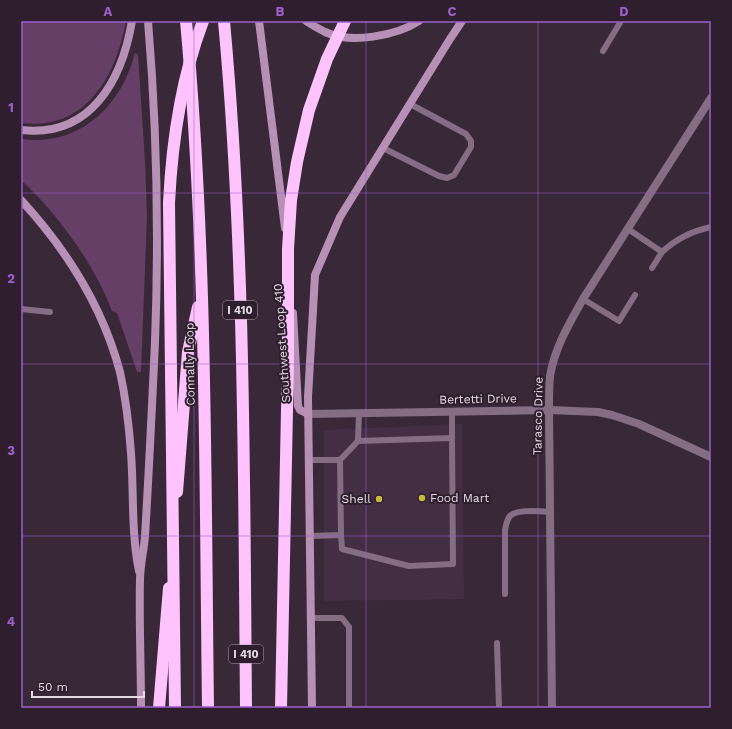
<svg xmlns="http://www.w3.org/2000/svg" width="732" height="729" viewBox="0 0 732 729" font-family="'Work Sans',sans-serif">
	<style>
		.built { fill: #442e43 }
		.green { fill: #663f66 }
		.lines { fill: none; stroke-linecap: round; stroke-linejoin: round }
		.service { stroke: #856d84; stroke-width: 6 }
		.minor { stroke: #856d84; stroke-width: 8 }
		.secondary { stroke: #b690b5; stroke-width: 8 }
		.motorway { stroke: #fec3fd; stroke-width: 12 }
		.motorway-bridge { stroke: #fec3fd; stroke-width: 12 }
		.grid { fill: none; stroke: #9b60ca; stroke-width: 1; stroke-opacity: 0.55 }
		.poi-dot { fill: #c5bc3d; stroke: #2e1e2e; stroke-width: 1.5 }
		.labels { text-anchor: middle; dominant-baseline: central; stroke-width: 4; stroke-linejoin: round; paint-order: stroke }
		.shield { fill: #2e1e2e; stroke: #afa2ae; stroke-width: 1 }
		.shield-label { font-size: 11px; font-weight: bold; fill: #e6dbe5 }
		.street-label { font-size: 12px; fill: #e6dbe5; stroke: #2e1e2e }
		.poi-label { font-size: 12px; fill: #e6dbe5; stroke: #2e1e2e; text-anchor: start }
		.neatline { fill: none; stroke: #9b60ca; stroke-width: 1.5 }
		.grid-label { font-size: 13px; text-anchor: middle; font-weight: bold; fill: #9b60ca }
	</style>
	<rect width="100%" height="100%" fill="#392838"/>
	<!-- built -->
	<path class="built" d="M462 424 464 599 324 601V430Z"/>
	<!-- green -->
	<g class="green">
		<path d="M21 21H126C116 76 86 131 21 123Z"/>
		<path d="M135 53 138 55 145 161 147 216 141 372H137L117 313 112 311C95 265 57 213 21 180V139C79 147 121 107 135 53Z"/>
	</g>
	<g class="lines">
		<!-- service -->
		<g class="service">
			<path d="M603 51 621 21"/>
			<path d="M383 148 439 176 447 178 454 175 471 147V141L466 134 410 104"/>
			<path d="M628 229 662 252C676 239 692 231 711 227"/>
			<path d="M652 268 662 252"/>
			<path d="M583 299 619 321 635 295"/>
			<path d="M21 309 50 312"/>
			<path d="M358 441 452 438V411"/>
			<path d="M309 460H340"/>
			<path d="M341 535 342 549 409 566 453 564 452 438"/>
			<path d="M310 536 341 535 340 460 358 441 359 413"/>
			<path d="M505 594V530C506 525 507 518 511 515 519 509 540 511 550 512"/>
			<path d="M311 618H342L349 627V708"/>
			<path d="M497 643 499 708"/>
		</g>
		<!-- minor -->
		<g class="minor">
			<path d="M308 414 549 410 598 412 612 415 639 424 711 457"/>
			<path d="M552 708 549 410C549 399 549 387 550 376 555 347 569 324 583 299L711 98"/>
		</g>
		<!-- secondary -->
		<g class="secondary">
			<path d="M259 21 285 228"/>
			<path d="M306 21C312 25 319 29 325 32 351 44 396 36 419 21"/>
			<path d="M21 130C91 138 122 80 132 21"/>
			<path d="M21 200C66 249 103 308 120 372 126 399 129 426 131 453 134 492 131 532 139 571"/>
			<path d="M293 313 298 406 300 410 308 414"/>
			<path d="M141 708C141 665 139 623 140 580 140 565 144 550 145 536 149 471 152 407 155 342 159 235 157 128 148 21"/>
			<path d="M312 708 308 397 315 275 340 217 450 39 462 21"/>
		</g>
		<!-- motorway -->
		<g class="motorway">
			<path d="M186 21C207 250 205 479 208 708"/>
			<path d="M224 21C245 249 244 479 246 708"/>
			<path d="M177 492 188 352 198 307"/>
			<path d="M159 708 169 588"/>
		</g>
		<!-- motorway-bridge -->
		<g class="motorway-bridge">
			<path d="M175 708 169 203C172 141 181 79 203 21"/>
			<path d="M281 708 288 360V249L291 200 297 162 309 110 327 59 345 21"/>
		</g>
	</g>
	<!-- grid -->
	<path class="grid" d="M194 21V708M366 21V708M538 21V708M21 193H711M21 364H711M21 536H711"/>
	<!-- markers -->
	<g class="poi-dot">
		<circle cx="422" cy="498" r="4"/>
		<circle cx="379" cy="499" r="4"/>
	</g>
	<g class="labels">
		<!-- shield labels -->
		<g class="shield">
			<rect x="223" y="301" width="34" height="18" rx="3"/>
			<rect x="229" y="645" width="34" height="18" rx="3"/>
		</g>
		<g class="shield-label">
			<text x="240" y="310">I 410</text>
			<text x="246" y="654">I 410</text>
		</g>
		<!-- street labels -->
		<g class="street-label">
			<text transform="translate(282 343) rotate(-94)">Southwest Loop 410</text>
			<text transform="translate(190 364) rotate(-91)">Connally Loop</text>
			<text transform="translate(478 399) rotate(-1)">Bertetti Drive</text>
			<text transform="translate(538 416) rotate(-89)">Tarasco Drive</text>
		</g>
		<!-- poi labels -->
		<g class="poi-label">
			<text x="430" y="498">Food Mart</text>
			<text x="371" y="499" text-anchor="end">Shell</text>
		</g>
	</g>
	<!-- border -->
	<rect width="732" height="729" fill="none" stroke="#2e1e2e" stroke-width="44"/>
	<!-- scale -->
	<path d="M32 691v6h112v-6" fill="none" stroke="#e6dbe5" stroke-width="2"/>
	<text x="38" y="691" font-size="12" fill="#e6dbe5" stroke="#2e1e2e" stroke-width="3" paint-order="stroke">50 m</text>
	<rect x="22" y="22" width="688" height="685" class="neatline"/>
	<g class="grid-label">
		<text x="108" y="16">A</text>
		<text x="280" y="16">B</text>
		<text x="452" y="16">C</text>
		<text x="624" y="16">D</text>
		<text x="11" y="112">1</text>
		<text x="11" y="283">2</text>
		<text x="11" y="455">3</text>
		<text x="11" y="626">4</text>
	</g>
</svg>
